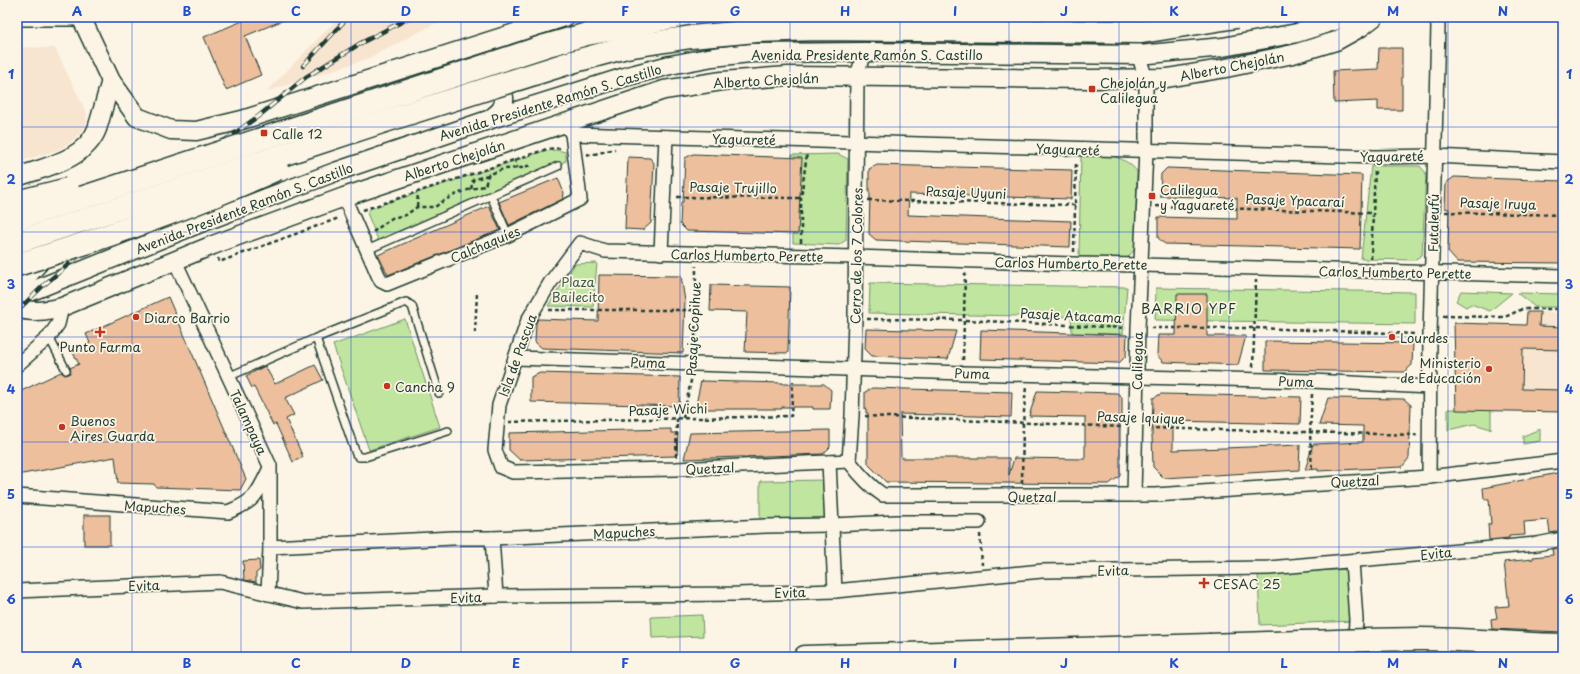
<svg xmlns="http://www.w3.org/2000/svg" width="1580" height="674" viewBox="0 0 1580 674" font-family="'Playpen Sans',sans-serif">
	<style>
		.built { fill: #f8e5cf }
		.green { fill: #c0e59f; stroke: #70916a }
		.building { fill: #edbf9d; stroke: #1f3d34 }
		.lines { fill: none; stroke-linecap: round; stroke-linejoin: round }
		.secondary-tunnel { stroke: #d0d0c2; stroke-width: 18; stroke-dasharray: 18 9; stroke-linecap: butt }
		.lane-casing { stroke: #1f3d34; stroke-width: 10 }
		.street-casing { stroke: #1f3d34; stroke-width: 16 }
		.secondary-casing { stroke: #1f3d34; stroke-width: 21 }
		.highway-casing { stroke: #1f3d34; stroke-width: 25 }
		.path { stroke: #1f3d34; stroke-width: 2.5; stroke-dasharray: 4 3; stroke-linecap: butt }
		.lane { stroke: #fcf5e5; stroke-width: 7 }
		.street { stroke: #fcf5e5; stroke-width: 13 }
		.secondary { stroke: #fcf5e5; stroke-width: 18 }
		.highway { stroke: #fcf5e5; stroke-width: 22 }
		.rail-casing { stroke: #1f3d34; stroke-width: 4.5 }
		.rail { stroke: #fcf5e5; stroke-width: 3; stroke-dasharray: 9; stroke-linecap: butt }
		.highway-bridge-casing { stroke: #1f3d34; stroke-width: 25; stroke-linecap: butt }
		.highway-bridge { stroke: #fcf5e5; stroke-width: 22 }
		.grid { fill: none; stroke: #1d4ed8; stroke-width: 1; stroke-opacity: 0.55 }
		.poi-dot { fill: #c8321e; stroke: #fcf5e5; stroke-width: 1.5 }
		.labels { text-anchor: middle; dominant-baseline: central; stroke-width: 3.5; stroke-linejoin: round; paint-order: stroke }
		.street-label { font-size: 13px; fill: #1f3d34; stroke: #fcf5e5 }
		.poi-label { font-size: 13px; fill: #1f3d34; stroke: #fcf5e5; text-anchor: start }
		.park-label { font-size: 13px; fill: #3f5f49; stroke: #fcf5e5 }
		.neighbourhood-label { font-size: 14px; letter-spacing: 1px; fill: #1f3d34; stroke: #fcf5e5 }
		.neatline { fill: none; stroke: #1d4ed8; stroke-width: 1.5 }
		.grid-label { font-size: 13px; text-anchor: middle; font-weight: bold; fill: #1d4ed8 }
	</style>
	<rect width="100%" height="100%" fill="#fcf5e5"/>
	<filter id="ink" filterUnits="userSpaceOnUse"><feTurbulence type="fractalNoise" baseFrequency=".025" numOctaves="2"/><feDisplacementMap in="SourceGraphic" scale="8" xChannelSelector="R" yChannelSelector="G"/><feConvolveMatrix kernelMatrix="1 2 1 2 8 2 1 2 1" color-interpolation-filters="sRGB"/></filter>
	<g filter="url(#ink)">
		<!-- built -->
		<g class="built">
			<path d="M339 17H448L367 59 266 92Z"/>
			<path d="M1455 17H1563V20L1455 21Z"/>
			<path d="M17 47 55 48 87 114 86 125 79 135 70 143 60 149 17 163Z"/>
			<path d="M1527 312H1550L1563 314V412L1491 410V429L1474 424 1448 430V409H1456L1454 323 1526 325Z"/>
		</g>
		<!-- green -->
		<g class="green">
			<path d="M556 150 566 152V161L378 240 367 213 371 208 544 151Z"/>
			<path d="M838 154 848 159 846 240 839 245 793 243 792 155Z"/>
			<path d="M1081 154C1104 155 1121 153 1137 171L1135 249 1127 258 1079 257Z"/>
			<path d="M1371 166H1420L1426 173 1422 255 1414 260 1361 259Z"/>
			<path d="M597 263 593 307 548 306 575 264Z"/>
			<path d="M870 283 1127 287 1123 334 1072 333 1071 317 869 313Z"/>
			<path d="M1156 288 1415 292V324L1155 320Z"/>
			<path d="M1461 291 1512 293 1490 311 1471 304 1466 307 1456 301Z"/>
			<path d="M1517 293 1563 294V304L1555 307H1535Z"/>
			<path d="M405 319 440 427 369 450 333 345Z"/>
			<path d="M1448 409 1491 410V429L1474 424 1448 430Z"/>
			<path d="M1540 429V441L1523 444V436Z"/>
			<path d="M827 480V519L760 520V481Z"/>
			<path d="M1351 569 1354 621 1260 625 1258 574Z"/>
			<path d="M702 615 703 636 652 638 651 617Z"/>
		</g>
		<!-- building -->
		<g class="building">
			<path d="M252 17H291L245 36 261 75 226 90 204 37Z"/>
			<path d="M1379 48H1402V110H1378V101L1334 103 1333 71 1378 69Z"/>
			<path d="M693 154 802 158 798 234 687 231 680 224 681 202H683L685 158Z"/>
			<path d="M628 157 650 158 654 163 651 223 643 230 625 229Z"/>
			<path d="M877 165 1072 170 1071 199 909 194 908 215 1071 221 1070 247 876 240 869 234 870 193H869V169Z"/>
			<path d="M1167 168 1362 175 1360 249 1165 244 1158 238V217L1237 219V198L1160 196 1161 174Z"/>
			<path d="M1454 177 1563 181V263L1457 262 1448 252 1449 209 1445 208 1446 183Z"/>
			<path d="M558 178 564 193 563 199 509 225 499 202Z"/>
			<path d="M489 206 500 230 388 275 378 255Z"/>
			<path d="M599 275 681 276 685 301 683 353 542 348 535 342 536 323 538 319 598 321Z"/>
			<path d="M711 285 790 287 788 353 745 352 747 312 710 311Z"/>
			<path d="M1177 294H1207V336H1246L1238 365 1163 362 1157 355 1158 335H1176Z"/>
			<path d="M168 297 246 479 240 490 156 487 154 484 118 483 115 457 17 475V393L61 372 65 375 69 374 71 371 70 368 79 364 72 351 90 343 86 334Z"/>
			<path d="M1527 312H1540L1539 326 1563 327V350L1523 349 1522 389 1563 390V412L1456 410 1454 323 1526 325Z"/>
			<path d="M866 329 956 331 948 359 872 356 865 349Z"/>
			<path d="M981 330 1127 335 1126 356 1119 363 980 359Z"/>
			<path d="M1265 341 1413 343 1412 365 1404 372 1265 370Z"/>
			<path d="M315 365 323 380 285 398 294 415 286 419 303 457 293 462 276 424 273 425 254 387 252 388 246 376 265 366 275 384Z"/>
			<path d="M540 373 680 377 679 406 531 402V377Z"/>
			<path d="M701 381 783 383V384H824L831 390 830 409H813V407H782V409H695Z"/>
			<path d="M872 388 1012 392 1011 417 900 414 901 458H1009V475L1014 458 1085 459V417L1029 416 1037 391 1117 393 1122 397V418H1120V476L1109 484 886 482 868 464V413H866V409H865V392Z"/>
			<path d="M1161 394 1301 397 1300 424 1173 421V450L1300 445 1299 470 1164 478 1153 467 1152 434 1153 398Z"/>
			<path d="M1328 398 1404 399 1411 405 1409 458 1402 467 1318 471V469L1305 470 1313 444 1363 442V426L1319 425Z"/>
			<path d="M671 429V433H678L677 456 520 460 509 450V433Z"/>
			<path d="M830 430V447L823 454 684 459 690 433Z"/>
			<path d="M1563 472V531L1550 533 1548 520 1524 522 1525 535 1509 536V538L1489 540 1488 524H1491L1489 499H1484L1483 488Z"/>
			<rect x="84" y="515" width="26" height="30"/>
			<path d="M1563 547V632L1492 629 1491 619 1497 618 1495 607 1509 606 1504 562 1533 559V557L1553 555 1552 549Z"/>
			<path d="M259 560 260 570 256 573V582L244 580 243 561Z"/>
		</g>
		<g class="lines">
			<!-- secondary-tunnel -->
			<g class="secondary-tunnel">
				<path d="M1019 20 1153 19 1170 17"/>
				<path d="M864 52 889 40H910"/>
				<path d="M410 102C478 80 546 55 617 40"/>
			</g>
			<defs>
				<g id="lane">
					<path d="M491 196 508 235"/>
					<path d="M367 250 558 166"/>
					<path d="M49 337 66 370"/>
					<path d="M316 338 356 454 359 457H365L448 431"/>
					<path d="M228 377 316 338 406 302 412 306 439 393"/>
				</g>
				<g id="street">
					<path d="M17 19H82"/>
					<path d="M1133 38 1146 79V151L1138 328 1134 495"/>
					<path d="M572 134 1375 157 1434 156 1563 162"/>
					<path d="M344 197 378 275 381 281 387 284 508 235 580 199 572 134 568 128"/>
					<path d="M661 253 666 137"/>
					<path d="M175 261 270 466V547L268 594"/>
					<path d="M1563 276 1142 265 1073 264 855 257 605 251 580 243 550 283 528 320 499 405 495 450 501 467 513 472 676 469 849 461C859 474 869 486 883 495H1155L1429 477 1563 461"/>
					<path d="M516 358 963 373 1312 381 1429 387"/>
					<path d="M17 365 49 337 58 324 62 307"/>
					<path d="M849 461 852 416 855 319 857 76 864 52"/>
					<path d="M829 462 835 591"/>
					<path d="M1429 477 1430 335 1438 26 1436 17"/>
					<path d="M17 496 228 512C255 501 257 495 269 470"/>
					<path d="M492 538 496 596"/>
					<path d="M270 547 453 538H492L766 526 832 525 897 522H979"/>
					<path d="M1352 561 1356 620 1354 657"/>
					<path d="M17 591 220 582 303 602 496 596 738 594 835 591 1042 571 1269 568 1537 544 1563 539"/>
				</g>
				<g id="secondary">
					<path d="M81 17 111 81 137 117 171 130 196 131 242 120 565 17"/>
					<path d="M489 120C498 113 505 109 504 97"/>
					<path d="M17 177C45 167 85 160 97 129 102 113 106 97 111 81"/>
					<path d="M17 287 39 263"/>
					<path d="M17 297 198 224 335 172 488 120 628 76 670 65 713 57 750 53 864 52 1139 55 1223 47 1297 33 1347 17"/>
					<path d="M17 308C32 313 46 311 62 307L213 245 344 197 664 90 722 81 788 76 1092 79 1167 78 1226 68 1293 54 1336 41 1361 27 1374 17"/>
				</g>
				<path id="highway" d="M805 657 1209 645"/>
			</defs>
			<!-- lane casing -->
			<use href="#lane" class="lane-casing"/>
			<!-- street casing -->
			<use href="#street" class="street-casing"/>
			<!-- secondary casing -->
			<use href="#secondary" class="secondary-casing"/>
			<!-- highway casing -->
			<use href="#highway" class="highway-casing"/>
			<!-- path -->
			<g class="path">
				<path d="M587 154 590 155 615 149"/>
				<path d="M515 159 517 168"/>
				<path d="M471 189 473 180 488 175"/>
				<path d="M677 197 801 198"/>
				<path d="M868 200 1075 205"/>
				<path d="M1156 206 1373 213"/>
				<path d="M417 207 418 192"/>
				<path d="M363 210 547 149 562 148"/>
				<path d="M1445 212 1563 215"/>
				<path d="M373 232 392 218 406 215 417 207H435C449 196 467 189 485 186L488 175 503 169 521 168 531 165"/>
				<path d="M801 243V198L807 153"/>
				<path d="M1074 252 1076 161"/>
				<path d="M218 258 219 262 339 218"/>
				<path d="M1371 259 1375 170"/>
				<path d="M549 310H695"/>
				<path d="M1443 316 1505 317 1522 309H1563"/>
				<path d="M867 319 965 320 1126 328"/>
				<path d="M1151 328H1255L1417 334"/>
				<path d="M475 333 477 293"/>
				<path d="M695 351 696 266"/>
				<path d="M963 360 965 273"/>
				<path d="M1253 367 1256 280"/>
				<path d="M1312 394 1310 433 1312 471"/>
				<path d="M865 416 1123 427"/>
				<path d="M683 418 692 376"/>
				<path d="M509 422 791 416 793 381"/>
				<path d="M1148 428 1417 435"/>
				<path d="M676 457 677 419"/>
				<path d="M1022 483 1023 424 1026 386"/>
				<path d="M980 534 982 565"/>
			</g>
			<!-- lane -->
			<use href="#lane" class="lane"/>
			<!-- street -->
			<use href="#street" class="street"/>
			<!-- secondary -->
			<use href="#secondary" class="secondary"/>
			<!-- highway -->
			<use href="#highway" class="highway"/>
			<defs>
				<g id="rail">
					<path d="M303 66 348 17"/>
					<path d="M17 311 45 284 129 214 182 171 260 115 306 77 361 43 411 17"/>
				</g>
			</defs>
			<!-- rail casing -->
			<use href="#rail" class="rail-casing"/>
			<!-- rail -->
			<use href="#rail" class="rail"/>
			<defs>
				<g id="highway-bridge">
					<path d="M17 202 68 189"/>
					<path d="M17 219 545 46 587 34 674 17"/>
					<path d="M17 242 379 123 572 62 627 47 691 37 756 31 817 29 1142 32 1236 17"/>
					<path d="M17 265C105 238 193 207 277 169"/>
					<path d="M1209 645C1279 643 1350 640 1420 639 1468 639 1515 644 1563 645"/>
				</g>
			</defs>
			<!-- highway-bridge casing -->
			<use href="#highway-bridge" class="highway-bridge-casing"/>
			<!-- highway-bridge -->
			<use href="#highway-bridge" class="highway-bridge"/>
		</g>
	</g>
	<!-- grid -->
	<path class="grid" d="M132 17V657M241 17V657M351 17V657M461 17V657M571 17V657M680 17V657M790 17V657M900 17V657M1009 17V657M1119 17V657M1229 17V657M1339 17V657M1448 17V657M17 127H1563M17 232H1563M17 337H1563M17 442H1563M17 547H1563"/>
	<!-- markers -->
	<g class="poi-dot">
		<rect x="1088" y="85" width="8" height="8" rx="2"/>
		<rect x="260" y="129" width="8" height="8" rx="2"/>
		<rect x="1148" y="192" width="8" height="8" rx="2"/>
		<circle cx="136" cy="317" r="4"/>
		<path d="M98 326h4v4h4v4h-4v4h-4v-4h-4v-4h4z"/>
		<circle cx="1392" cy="337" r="4"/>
		<circle cx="1489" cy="369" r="4"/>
		<circle cx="387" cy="386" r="4"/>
		<circle cx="62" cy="427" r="4"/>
		<path d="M1202 577h4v4h4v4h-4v4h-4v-4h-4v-4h4z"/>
	</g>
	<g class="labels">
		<!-- street labels -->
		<g class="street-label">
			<text x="867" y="54">Avenida Presidente Ramón S. Castillo</text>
			<text transform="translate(1232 66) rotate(-11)">Alberto Chejolán</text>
			<text transform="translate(766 80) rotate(-3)">Alberto Chejolán</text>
			<text transform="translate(550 102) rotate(-17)">Avenida Presidente Ramón S. Castillo</text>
			<text transform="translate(744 139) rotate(1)">Yaguareté</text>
			<text transform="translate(1068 149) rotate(2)">Yaguareté</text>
			<text transform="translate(1392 156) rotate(-1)">Yaguareté</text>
			<text transform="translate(454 160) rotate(-18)">Alberto Chejolán</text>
			<text transform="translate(733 187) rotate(1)">Pasaje Trujillo</text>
			<text transform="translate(966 192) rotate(2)">Pasaje Uyuni</text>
			<text transform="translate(1295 200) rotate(2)">Pasaje Ypacaraí</text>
			<text transform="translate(1498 203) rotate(2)">Pasaje Iruya</text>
			<text transform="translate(244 208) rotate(-21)">Avenida Presidente Ramón S. Castillo</text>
			<text transform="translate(1433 223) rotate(-89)">Futaleufú</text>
			<text transform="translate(485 244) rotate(-23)">Calchaquíes</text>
			<text transform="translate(747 255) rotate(1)">Carlos Humberto Perette</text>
			<text transform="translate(856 256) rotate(-89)">Cerro de los 7 Colores</text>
			<text transform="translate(1071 263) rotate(1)">Carlos Humberto Perette</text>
			<text transform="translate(1395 272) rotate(1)">Carlos Humberto Perette</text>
			<text transform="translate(1071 315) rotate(3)">Pasaje Atacama</text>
			<text transform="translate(693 329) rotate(-87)">Pasaje Copihue</text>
			<text transform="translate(517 355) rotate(-70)">Isla de Pascua</text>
			<text transform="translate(1137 361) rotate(-89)">Calilegua</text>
			<text transform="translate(648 362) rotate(2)">Puma</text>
			<text transform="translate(972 373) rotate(2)">Puma</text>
			<text transform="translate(1296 381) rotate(2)">Puma</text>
			<text transform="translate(668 409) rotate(-2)">Pasaje Wichi</text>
			<text transform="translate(1141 417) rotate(2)">Pasaje Iquique</text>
			<text transform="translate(249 422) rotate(65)">Talampaya</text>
			<text transform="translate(710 468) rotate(-3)">Quetzal</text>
			<text transform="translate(1355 481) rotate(-3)">Quetzal</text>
			<text x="1032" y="496">Quetzal</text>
			<text transform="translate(155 507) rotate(4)">Mapuches</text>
			<text transform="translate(624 532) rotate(-3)">Mapuches</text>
			<text transform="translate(1436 553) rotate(-6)">Evita</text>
			<text transform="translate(1113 570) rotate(-1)">Evita</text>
			<text transform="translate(144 585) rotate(-2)">Evita</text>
			<text transform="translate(790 592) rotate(-2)">Evita</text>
			<text transform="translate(466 597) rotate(-2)">Evita</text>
		</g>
		<!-- poi labels -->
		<g class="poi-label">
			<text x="1100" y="82">Chejolán y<tspan x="1100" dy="15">Calilegua</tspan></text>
			<text x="272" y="133">Calle 12</text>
			<text x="1160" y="189">Calilegua<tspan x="1160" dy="15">y Yaguareté</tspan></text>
			<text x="144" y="317">Diarco Barrio</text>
			<text x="1400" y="337">Lourdes</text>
			<text x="100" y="346" text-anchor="middle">Punto Farma</text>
			<text x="1481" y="362" text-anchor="end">Ministerio<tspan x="1481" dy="15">de Educación</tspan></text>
			<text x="395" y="386">Cancha 9</text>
			<text x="70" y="420">Buenos<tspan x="70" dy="15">Aires Guarda</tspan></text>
			<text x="1213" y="583">CESAC 25</text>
		</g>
		<!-- park labels -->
		<g class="park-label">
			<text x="578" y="281">Plaza<tspan x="578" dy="15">Bailecito</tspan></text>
		</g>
		<!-- neighbourhood labels -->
		<g class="neighbourhood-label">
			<text x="1189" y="308">BARRIO YPF</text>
		</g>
	</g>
	<!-- margin -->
	<rect width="1580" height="674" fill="none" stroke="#fcf5e5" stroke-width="44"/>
	<rect x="22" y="22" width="1536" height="630" class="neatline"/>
	<g class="grid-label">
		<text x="77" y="16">A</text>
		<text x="187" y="16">B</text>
		<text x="296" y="16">C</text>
		<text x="406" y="16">D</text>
		<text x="516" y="16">E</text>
		<text x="625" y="16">F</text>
		<text x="735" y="16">G</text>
		<text x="845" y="16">H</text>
		<text x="955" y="16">I</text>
		<text x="1064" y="16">J</text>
		<text x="1174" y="16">K</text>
		<text x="1284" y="16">L</text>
		<text x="1393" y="16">M</text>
		<text x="1503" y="16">N</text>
		<text x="11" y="79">1</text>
		<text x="1569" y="79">1</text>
		<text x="11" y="184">2</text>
		<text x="1569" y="184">2</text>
		<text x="11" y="289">3</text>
		<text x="1569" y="289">3</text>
		<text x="11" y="394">4</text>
		<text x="1569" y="394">4</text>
		<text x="11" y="499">5</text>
		<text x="1569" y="499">5</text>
		<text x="11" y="604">6</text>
		<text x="1569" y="604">6</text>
		<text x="77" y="668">A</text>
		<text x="187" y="668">B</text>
		<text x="296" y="668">C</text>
		<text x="406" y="668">D</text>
		<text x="516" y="668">E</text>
		<text x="625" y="668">F</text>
		<text x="735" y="668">G</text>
		<text x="845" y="668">H</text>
		<text x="955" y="668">I</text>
		<text x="1064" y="668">J</text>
		<text x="1174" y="668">K</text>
		<text x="1284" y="668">L</text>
		<text x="1393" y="668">M</text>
		<text x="1503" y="668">N</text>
	</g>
</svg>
